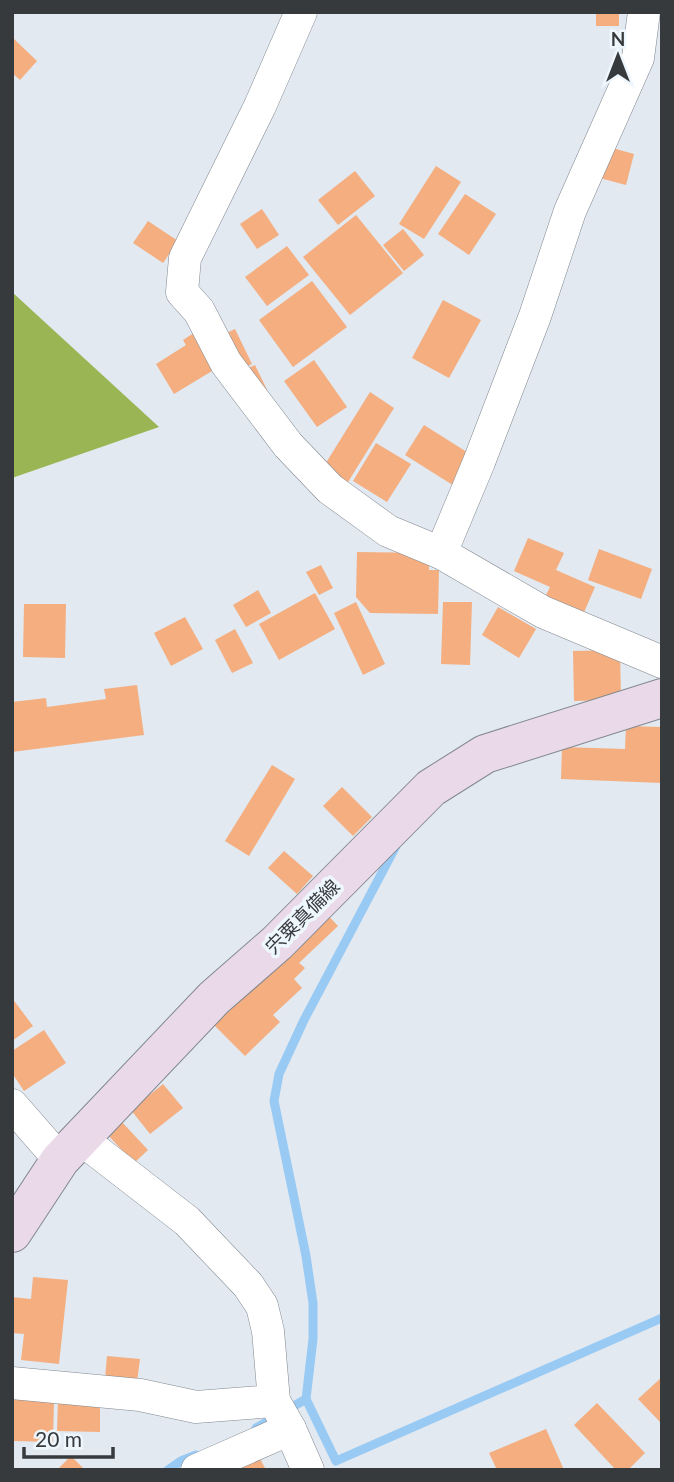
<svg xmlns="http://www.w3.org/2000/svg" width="674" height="1482" viewBox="0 0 674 1482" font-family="Lato,'Noto Sans JP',sans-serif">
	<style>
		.forest { fill: #9ab654 }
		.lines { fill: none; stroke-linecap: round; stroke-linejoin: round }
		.stream { stroke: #99caf3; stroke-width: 9 }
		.building { fill: #f4ae7f }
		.street-casing { stroke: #82888f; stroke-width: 33 }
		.secondary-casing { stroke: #82888f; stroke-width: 40 }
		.street { stroke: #fff; stroke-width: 32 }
		.secondary { stroke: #eadae9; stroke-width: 38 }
		.labels { text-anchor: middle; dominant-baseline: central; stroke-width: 7; stroke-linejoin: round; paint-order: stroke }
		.street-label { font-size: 19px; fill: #373a3d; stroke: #eff7fe }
	</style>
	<rect width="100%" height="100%" fill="#e2e9f1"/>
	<!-- forest -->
	<path class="forest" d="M12 292 159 427 12 478Z"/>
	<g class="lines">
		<!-- stream -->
		<g class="stream">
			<path d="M306 1399 336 1461 662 1318"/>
			<path d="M256 1428 306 1399 313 1339V1303L306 1256 274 1101 279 1074 304 1020 396 846"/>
			<path d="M168 1470 181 1461 196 1455"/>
		</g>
	</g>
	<!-- building -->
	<g class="building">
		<rect x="596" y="12" width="23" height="14"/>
		<path d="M12 37 37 61 20 80 12 73Z"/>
		<path d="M605 146 634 154 626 185 596 177Z"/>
		<path d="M436 166 461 182 424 239 399 224Z"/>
		<path d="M355 171 375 196 338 225 318 200Z"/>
		<path d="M465 194 496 214 469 255 438 234Z"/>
		<path d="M262 209 279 235 257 249 240 224Z"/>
		<path d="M356 215 403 273 350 315 303 257Z"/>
		<path d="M148 221 178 241 163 263 133 243Z"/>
		<path d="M403 229 424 255 404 271 383 245Z"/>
		<path d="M287 246 309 275 267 306 245 277Z"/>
		<path d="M312 281 347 327 293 367 259 320Z"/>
		<path d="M443 300 481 320 449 378 412 358Z"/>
		<path d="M200 329 222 365 174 394 156 364 186 345 183 340Z"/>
		<path d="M235 329 252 364 237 371 220 336Z"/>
		<path d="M314 360 347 407 317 427 284 381Z"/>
		<path d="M255 365 272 400 240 372Z"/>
		<path d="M370 392 394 408 348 482 324 466Z"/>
		<path d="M424 425 478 459 459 489 405 455Z"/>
		<path d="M376 443 411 464 387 502 353 481Z"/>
		<path d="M528 538 564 553 556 570 595 587 581 619 543 601 550 587 514 571Z"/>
		<path d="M599 549 652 569 641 599 588 580Z"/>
		<path d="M357 552 429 553V570H439L438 614 370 613 356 597Z"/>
		<path d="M321 565 333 588 319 595 306 572Z"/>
		<path d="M258 590 271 613 246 627 233 605Z"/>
		<path d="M315 593 335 629 279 660 259 624Z"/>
		<path d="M356 602 385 664 363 675 334 613Z"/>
		<path d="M443 602H472L470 665 441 664Z"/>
		<path d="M24 604H66L65 658 23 657Z"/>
		<path d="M498 607 536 629 519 658 482 635Z"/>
		<path d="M185 617 203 649 171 666 154 633Z"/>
		<path d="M235 629 253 663 232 673 215 640Z"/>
		<path d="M620 650 621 700 574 701 573 651Z"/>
		<path d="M137 685 144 735 12 752V702L46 698 47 707 106 699 104 689Z"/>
		<path d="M626 726 662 727V783L561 779 562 747 625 749Z"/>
		<path d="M272 765 295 779 249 856 225 841Z"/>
		<path d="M342 787 372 817 353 836 323 806Z"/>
		<path d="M284 851 313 876 297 894 268 868Z"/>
		<path d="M320 907 338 926 299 963 305 968 294 979 302 988 273 1015 280 1022 245 1056 213 1024Z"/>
		<path d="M12 998 33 1026 12 1041Z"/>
		<path d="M44 1030 66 1063 24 1091 12 1073V1051Z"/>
		<path d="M163 1084 183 1108 150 1134 131 1110Z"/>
		<path d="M121 1121 148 1150 134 1163 107 1134Z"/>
		<path d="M33 1277 68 1280 59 1364 21 1360 24 1334 12 1333V1297L31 1299Z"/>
		<path d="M107 1356 140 1359 137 1382 105 1379Z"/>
		<path d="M662 1377V1424L638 1399Z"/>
		<path d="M12 1398 54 1399 53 1442 12 1441Z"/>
		<path d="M58 1399 100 1400V1432L57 1431Z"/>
		<path d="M597 1403 645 1453 628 1470H616L574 1425Z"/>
		<path d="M546 1429 564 1470H497L489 1453Z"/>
		<path d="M257 1453 266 1470H227Z"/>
		<path d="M71 1456 85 1470H57Z"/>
	</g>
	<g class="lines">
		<defs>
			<g id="street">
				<path d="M301 12 260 106 185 258 182 292 199 311 226 363 288 445 330 489 388 531 441 553 543 612 662 662"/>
				<path d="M441 553 479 462 535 316 570 211 638 58 644 12"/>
				<path d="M12 1105 60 1160"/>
				<path d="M81 1139 187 1221 248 1285 262 1306 268 1331 274 1401"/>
				<path d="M12 1383 140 1395 196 1407 274 1401 290 1429 308 1470"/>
				<path d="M197 1470 290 1429"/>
			</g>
			<path id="secondary" d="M12 1233 60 1160 214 998 277 943 431 788 485 754 662 698"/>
		</defs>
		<!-- street casing -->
		<use href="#street" class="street-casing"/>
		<!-- secondary casing -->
		<use href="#secondary" class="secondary-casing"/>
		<!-- street -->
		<use href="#street" class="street"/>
		<!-- secondary -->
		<use href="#secondary" class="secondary"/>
	</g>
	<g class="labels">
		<!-- street labels -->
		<g class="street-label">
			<text transform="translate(302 916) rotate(-45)">宍粟真備線</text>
		</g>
	</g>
	<!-- border -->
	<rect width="674" height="1482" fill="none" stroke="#373a3d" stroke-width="28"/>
	<!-- north arrow -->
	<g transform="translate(618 56)" stroke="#eff7fe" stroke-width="5" paint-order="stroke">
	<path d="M0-5L12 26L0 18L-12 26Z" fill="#373a3d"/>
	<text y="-10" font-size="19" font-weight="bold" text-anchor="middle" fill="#373a3d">N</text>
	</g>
	<!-- scale -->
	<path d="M24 1447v10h89v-10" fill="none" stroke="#373a3d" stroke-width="3.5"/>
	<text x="35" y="1447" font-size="21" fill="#373a3d" stroke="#eff7fe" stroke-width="5" paint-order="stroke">20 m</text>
</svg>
